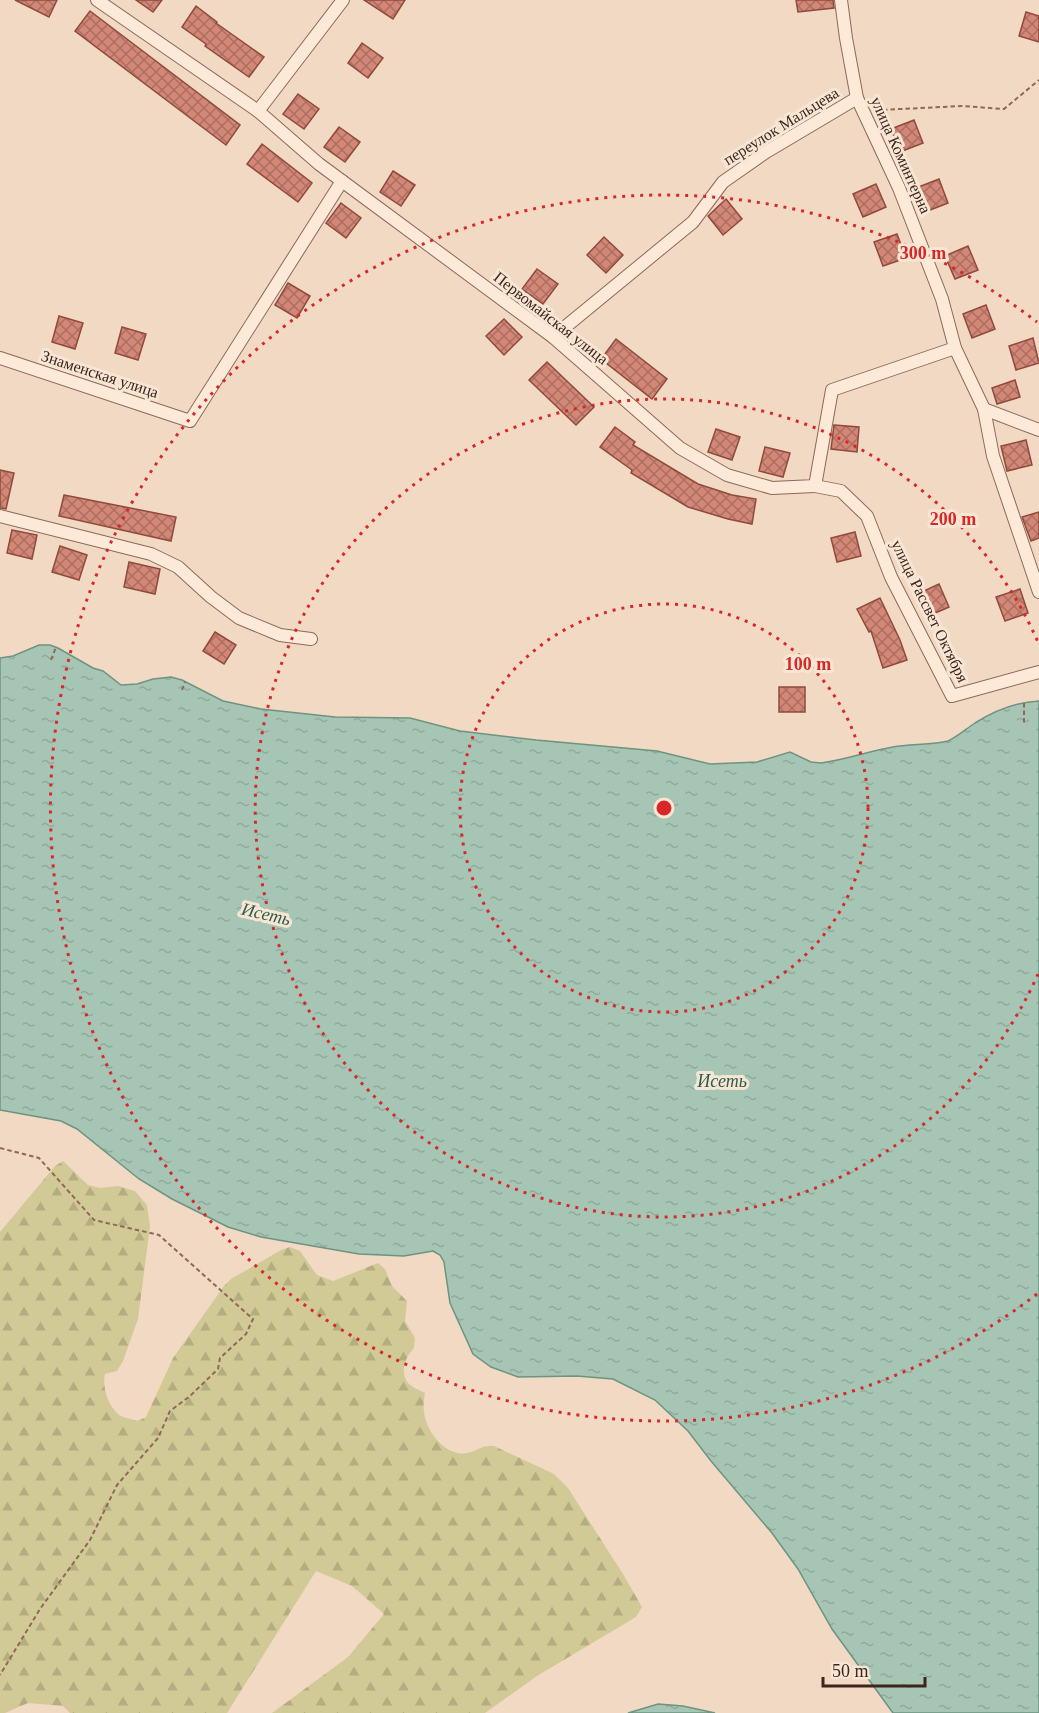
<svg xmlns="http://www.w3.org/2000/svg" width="1039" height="1713" viewBox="0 0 1039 1713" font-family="Georgia,serif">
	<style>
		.forest { fill: url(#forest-firs) }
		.water { fill: url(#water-ripples); stroke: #6c9481; stroke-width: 1.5 }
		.building { fill: url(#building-cross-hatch); stroke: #904a3c; stroke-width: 1.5 }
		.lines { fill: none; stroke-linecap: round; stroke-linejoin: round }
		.street-casing { stroke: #8e6858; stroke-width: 14 }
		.path { stroke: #8e6858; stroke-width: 2; stroke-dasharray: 4.5 3; stroke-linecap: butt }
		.street { stroke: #fce9d8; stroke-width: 12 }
		.ring { fill: none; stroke: #d62828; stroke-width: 3; stroke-dasharray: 3 6 }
		.labels { text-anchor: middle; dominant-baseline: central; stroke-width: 6; stroke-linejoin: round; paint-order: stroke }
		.street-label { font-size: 16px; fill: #3d251e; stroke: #f8e6d4 }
		.water-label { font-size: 18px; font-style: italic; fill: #2c5e4f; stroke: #f8e6d4 }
		.centre { fill: #d62828; stroke: #f8e6d4; stroke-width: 3 }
		.ring-label { font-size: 18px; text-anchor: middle; font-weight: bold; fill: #d62828; stroke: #f8e6d4; stroke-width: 6; stroke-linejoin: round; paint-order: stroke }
	</style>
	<defs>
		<pattern id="forest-firs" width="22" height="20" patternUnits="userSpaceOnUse" patternTransform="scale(1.5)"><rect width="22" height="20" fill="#d1ca96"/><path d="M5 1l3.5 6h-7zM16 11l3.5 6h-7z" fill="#b4ad81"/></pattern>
		<pattern id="water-ripples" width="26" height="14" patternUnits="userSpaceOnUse" patternTransform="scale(1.5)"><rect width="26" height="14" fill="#a6c5b4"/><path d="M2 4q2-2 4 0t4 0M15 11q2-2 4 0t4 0" fill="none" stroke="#90a99a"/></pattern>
		<pattern id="building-cross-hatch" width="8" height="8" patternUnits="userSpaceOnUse" patternTransform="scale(1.5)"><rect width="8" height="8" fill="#d38777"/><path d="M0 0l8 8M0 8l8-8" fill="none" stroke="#ac6e61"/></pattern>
	</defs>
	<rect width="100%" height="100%" fill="#f2d9c4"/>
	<!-- forest -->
	<path class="forest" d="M63 1161 88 1185 100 1188 118 1186 135 1191 147 1205 150 1226 138 1319 123 1361 117 1371 105 1374C102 1388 108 1405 119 1415 124 1418 132 1419 138 1421L146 1417 173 1358 224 1286 231 1279 281 1250 290 1247 300 1251 317 1275 333 1281 378 1263 385 1269 392 1286 407 1301 405 1321 415 1338 414 1348C406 1356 399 1372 408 1383 412 1387 419 1390 425 1393 424 1399 423 1406 424 1412 426 1431 445 1457 467 1453 478 1451 480 1445 494 1446L554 1474 568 1488 623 1574 642 1607 636 1617 537 1676 485 1713H272L348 1657 384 1614 352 1586 316 1571 227 1713H70L63 1706 28 1703 5 1713H0V1232L55 1166Z"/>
	<!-- water -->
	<g class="water">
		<path d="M39 645H50L58 648 93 668 103 671 121 685 137 684 153 679 171 677 182 680 223 701 261 709 335 717 410 718 460 731 536 740 657 751 710 764 757 762 790 752 811 762 821 763C845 760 869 751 893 747 909 744 934 745 948 741 957 737 966 729 975 723 994 711 1016 702 1039 701V1713H893L832 1629 798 1569 772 1533 711 1461 688 1431 655 1400 613 1379 577 1376 518 1377 491 1367 473 1354 450 1303 444 1262 440 1255 433 1251 404 1256 359 1254 261 1237 228 1227 172 1199 139 1179 77 1129 61 1121 0 1110V658L13 656Z"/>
		<path d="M658 1704 683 1706 715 1713H628Z"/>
	</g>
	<!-- building -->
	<g class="building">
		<path d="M15 0H57L49 17Z"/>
		<path d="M136 0H162L153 12Z"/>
		<path d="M364 0H405L393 19Z"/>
		<path d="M796 0H833L834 8 798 12Z"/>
		<path d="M196 6 217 22 216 23 264 57 249 77 205 46 206 44 182 27Z"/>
		<path d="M90 11 240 125 226 145 75 31Z"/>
		<path d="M1026 12 1039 16V42L1019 36Z"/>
		<path d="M362 43 383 58 368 78 348 63Z"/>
		<path d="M298 94 319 109 304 129 283 114Z"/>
		<path d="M914 120 923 143 900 152 891 129Z"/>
		<path d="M339 127 360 142 345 162 324 147Z"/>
		<path d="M262 144 312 183 298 202 247 164Z"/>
		<path d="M393 171 415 185 401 206 380 192Z"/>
		<path d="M939 179 948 203 925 212 916 188Z"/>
		<path d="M876 184 886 207 863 217 853 194Z"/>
		<path d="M726 199 742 219 723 235 708 216Z"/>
		<path d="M341 203 361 218 346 238 326 223Z"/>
		<path d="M897 234 906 258 883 266 874 242Z"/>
		<path d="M604 237 623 255 606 273 587 255Z"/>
		<path d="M968 246 978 270 955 279 945 256Z"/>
		<path d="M537 269 558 284 543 304 522 289Z"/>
		<path d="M288 283 310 296 297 318 275 305Z"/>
		<path d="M986 305 995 329 972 338 963 314Z"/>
		<path d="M59 316 83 323 75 349 52 342Z"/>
		<path d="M504 319 522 337 504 355 486 336Z"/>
		<path d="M122 327 146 334 138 360 115 353Z"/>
		<path d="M1033 338 1039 363 1016 370 1009 346Z"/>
		<path d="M616 339 667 379 652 399 601 359Z"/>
		<path d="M547 362 594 407 576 425 529 380Z"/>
		<path d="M1015 380 1020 397 997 404 992 388Z"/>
		<path d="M834 425 859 427 857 452 831 449Z"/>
		<path d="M615 427 635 442 633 445 698 484 732 495 756 499 752 524 728 519 688 507 631 473 632 470 600 447Z"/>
		<path d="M716 429 740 437 732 460 708 452Z"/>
		<path d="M1026 440 1032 465 1007 471 1001 446Z"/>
		<path d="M765 447 790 453 783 477 759 471Z"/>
		<path d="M0 470 14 473 6 509 0 508Z"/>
		<path d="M64 495 176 517 171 541 59 516Z"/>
		<path d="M1039 512V538L1031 541 1022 517Z"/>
		<path d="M12 530 37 535 32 559 7 553Z"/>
		<path d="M855 532 861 556 837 562 831 538Z"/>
		<path d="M60 546 87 555 79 580 52 572Z"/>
		<path d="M129 562 160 569 155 594 124 587Z"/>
		<path d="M939 584 949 607 926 617 915 595Z"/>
		<path d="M1020 589 1028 613 1005 621 996 597Z"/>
		<path d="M880 598 900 640 907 660 883 668 871 631 869 632 857 609Z"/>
		<path d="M215 632 236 645 224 664 203 651Z"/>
		<rect x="779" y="687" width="26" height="25"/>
	</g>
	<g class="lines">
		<defs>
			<g id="street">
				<path d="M97 0 258 111 319 164 553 337 680 448 727 475 772 488 815 486 832 390 955 348"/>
				<path d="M841 0 846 38 857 98 899 188 942 299 955 348 984 409 993 456 1039 592"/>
				<path d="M258 111 343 0"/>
				<path d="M553 337 693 222 723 182 766 152 857 98"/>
				<path d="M0 358 190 421 342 181"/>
				<path d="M984 409 1039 430"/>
				<path d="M815 486 841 491 867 516 891 577 952 696 1039 672"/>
				<path d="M0 516 151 554 178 567 211 597 239 618 280 635 311 639"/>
			</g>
		</defs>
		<!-- street casing -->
		<use href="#street" class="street-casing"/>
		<!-- path -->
		<g class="path">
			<path d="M876 108 880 110 962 106 1004 109 1039 80"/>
			<path d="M51 660 56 647"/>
			<path d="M182 690 185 682"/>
			<path d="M1024 703V723"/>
			<path d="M0 1148 39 1158 94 1220 159 1235 253 1319 246 1334 220 1358 218 1369 190 1396 170 1411 158 1438 117 1485 90 1540 40 1609 0 1675"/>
		</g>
		<!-- street -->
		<use href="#street" class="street"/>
	</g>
	<!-- distance rings -->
	<g class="ring">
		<circle cx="664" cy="808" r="204"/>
		<path d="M1038 974A409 409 0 1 1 1038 642"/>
		<path d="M1037 1294A613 613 0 1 1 1037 322"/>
	</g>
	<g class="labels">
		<!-- street labels -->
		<g class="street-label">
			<text transform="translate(781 126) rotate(-32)">переулок Мальцева</text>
			<text transform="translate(901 155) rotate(66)">улица Коминтерна</text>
			<text transform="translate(551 318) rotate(38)">Первомайская улица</text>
			<text transform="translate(100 374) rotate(18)">Знаменская улица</text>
			<text transform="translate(930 611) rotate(64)">улица Рассвет Октября</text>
		</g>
		<!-- water labels -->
		<g class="water-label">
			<text transform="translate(266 914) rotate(13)">Исеть</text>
			<text x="722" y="1081">Исеть</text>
		</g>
	</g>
	<circle cx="664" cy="808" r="9" class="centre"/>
	<g class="ring-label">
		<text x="923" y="259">300 m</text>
		<text x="953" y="525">200 m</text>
		<text x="808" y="670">100 m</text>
	</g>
	<!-- scale -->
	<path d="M823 1677v9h102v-9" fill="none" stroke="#3d251e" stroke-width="3"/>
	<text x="832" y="1677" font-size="18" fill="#3d251e" stroke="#f8e6d4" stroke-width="4.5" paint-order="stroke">50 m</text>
</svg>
